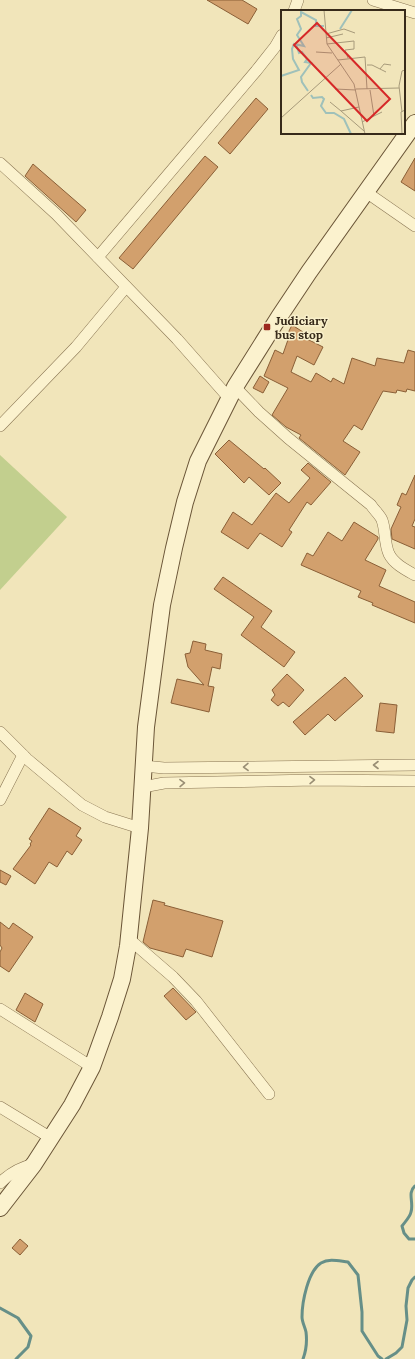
<svg xmlns="http://www.w3.org/2000/svg" width="415" height="1359" viewBox="0 0 415 1359" font-family="Lora,serif">
	<style>
		.garden { fill: #c2cf8e }
		.lines { fill: none; stroke-linecap: round; stroke-linejoin: round }
		.stream { stroke: #668f88; stroke-width: 3 }
		.building { fill: #d2a06d; stroke: #8a5f37 }
		.street-casing { stroke: #897553; stroke-width: 12 }
		.secondary-casing { stroke: #6a5537; stroke-width: 18 }
		.street { stroke: #fbf2ce; stroke-width: 11 }
		.secondary { stroke: #fbf2ce; stroke-width: 16 }
		.oneway { stroke: #998e74 }
		.poi-dot { fill: #9c291f; stroke: #f8efca; stroke-width: 1.5 }
		.labels { text-anchor: middle; dominant-baseline: central; stroke-width: 3; stroke-linejoin: round; paint-order: stroke }
		.poi-label { font-size: 12px; font-weight: bold; fill: #372a1a; stroke: #f8efca; text-anchor: start }
		.inset-river { fill: none; stroke: #9fc1ba; stroke-width: 2 }
		.inset-road { fill: none; stroke: #a79a7a; stroke-width: 1 }
		.view { fill: #d62828; fill-opacity: 0.15; stroke: #d62828; stroke-width: 2 }
		.inset-edge { fill: none; stroke: #372a1a; stroke-width: 2 }
	</style>
	<rect width="100%" height="100%" fill="#f1e5ba"/>
	<!-- garden -->
	<path class="garden" d="M0 455 67 517 0 590Z"/>
	<g class="lines">
		<!-- stream -->
		<g class="stream">
			<path d="M415 1186C407 1193 414 1202 411 1212 410 1217 405 1222 402 1226L404 1233 409 1239H415"/>
			<path d="M0 1308 18 1318 31 1336 28 1347 16 1359"/>
			<path d="M303 1359C306 1351 307 1340 306 1332 305 1327 302 1322 302 1317 302 1302 308 1271 321 1263 329 1258 339 1261 348 1262L358 1275 362 1312V1331L378 1356 382 1359"/>
			<path d="M386 1359 396 1353 402 1347 407 1320 406 1306 408 1288 412 1280 415 1277"/>
		</g>
	</g>
	<!-- building -->
	<g class="building">
		<path d="M207 0H242L257 9 248 24Z"/>
		<path d="M256 98 268 109 230 154 218 143Z"/>
		<path d="M205 156 218 167 133 269 119 258Z"/>
		<path d="M415 158V191L401 182Z"/>
		<path d="M33 164 86 210 76 222 25 176Z"/>
		<path d="M292 325 303 332 301 336 323 347 314 365 297 356 291 372 311 382 316 373 331 382 333 378 344 384 352 358 375 366 377 358 404 363 408 350 415 352V391L407 389 406 392 397 390 396 393 383 391 362 430 354 425 343 441 360 452 345 475 299 438 301 435 286 427 272 415 288 388 264 376 275 350 283 354 290 334 288 333Z"/>
		<path d="M260 376 269 382 263 393 253 388Z"/>
		<path d="M229 440 264 469 265 468 281 483 269 495 249 477 244 483 215 454Z"/>
		<path d="M308 463 331 482 311 505 307 502 289 530 292 532 282 547 260 533 248 549 221 532 233 512 252 525 276 493 289 503 310 478 301 470Z"/>
		<path d="M415 475V519L412 526 415 527V549L392 539 391 529 401 507 397 505 402 493 406 495Z"/>
		<path d="M354 522 378 537V539L365 560 386 570 379 586 415 602V623L372 605 373 603 358 597 361 591 301 565 307 553 313 556 328 532 342 541Z"/>
		<path d="M223 577 272 611 261 627 295 652 284 667 241 635 254 617 214 589Z"/>
		<path d="M193 641 206 644 205 650 222 654 220 669 212 667 208 686 214 687 209 712 171 703 177 679 204 685 188 667 185 654 190 653Z"/>
		<path d="M287 674 304 690 289 707 283 702 278 706 271 700 275 695 272 690Z"/>
		<path d="M345 677 363 696 335 721 328 714 305 735 293 722Z"/>
		<path d="M380 703 397 705 394 733 376 731Z"/>
		<path d="M49 808 81 828 76 836 82 840 72 855 67 851 57 867 49 862 35 884 13 869 31 845 30 844 32 841 29 839Z"/>
		<path d="M0 870 11 876 6 885 0 882Z"/>
		<path d="M153 900 165 903 164 905 223 921 212 957 186 949 183 957 150 948 143 942Z"/>
		<path d="M0 922 9 929 13 923 33 937 9 972 0 966V952L2 948 0 945Z"/>
		<path d="M173 988 196 1012 186 1020 164 996Z"/>
		<path d="M25 993 43 1004 35 1022 16 1010Z"/>
		<path d="M20 1239 28 1246 20 1255 12 1248Z"/>
	</g>
	<g class="lines">
		<defs>
			<g id="street">
				<path d="M373 0 415 13"/>
				<path d="M294 11 298 0"/>
				<path d="M0 163 56 214 177 339 229 398"/>
				<path d="M366 192 415 226"/>
				<path d="M98 257 256 71 275 47 282 35"/>
				<path d="M235 387 259 412 288 438 371 505C374 510 380 515 382 520 386 531 384 543 389 554 394 564 406 570 415 575"/>
				<path d="M0 426 76 347 126 287"/>
				<path d="M0 732 27 759 82 805 105 817 140 828"/>
				<path d="M144 766 164 768 415 765"/>
				<path d="M143 787 164 783 315 780 415 781"/>
				<path d="M0 800 23 755"/>
				<path d="M129 939 173 977 196 1001 269 1094"/>
				<path d="M0 1009 92 1067"/>
				<path d="M0 1107 51 1138"/>
				<path d="M0 1183C10 1173 21 1167 34 1164"/>
			</g>
			<path id="secondary" d="M0 1208 34 1164 72 1105 92 1067 110 1017 122 979 128 946 140 828 146 727 162 605 174 548 185 502 198 461 235 387 279 317 309 272 415 123"/>
		</defs>
		<!-- street casing -->
		<use href="#street" class="street-casing"/>
		<!-- secondary casing -->
		<use href="#secondary" class="secondary-casing"/>
		<!-- street -->
		<use href="#street" class="street"/>
		<!-- secondary -->
		<use href="#secondary" class="secondary"/>
	</g>
	<!-- one-way arrows -->
	<defs><path id="oneway-chevron" d="M-2-3.5L2.5 0L-2 3.5" fill="none" stroke-width="1.6" stroke-linecap="round" stroke-linejoin="round"/></defs>
	<g class="oneway">
		<use href="#oneway-chevron" transform="translate(376 765) rotate(180)"/>
		<use href="#oneway-chevron" transform="translate(246 767) rotate(179)"/>
		<use href="#oneway-chevron" transform="translate(312 780) rotate(-1)"/>
		<use href="#oneway-chevron" transform="translate(182 783) rotate(-1)"/>
	</g>
	<!-- markers -->
	<rect class="poi-dot" x="263" y="323" width="8" height="8" rx="2"/>
	<g class="labels">
		<!-- poi labels -->
		<g class="poi-label">
			<text x="275" y="320">Judiciary<tspan x="275" dy="14">bus stop</tspan></text>
		</g>
	</g>
	<!-- overview -->
	<g transform="translate(281 10)">
		<rect width="124" height="124" fill="#f1e5ba"/>
		<path class="inset-river" d="M59 19 71 0M15 34 18 43 21 42 26 49 24 52 30 53 20 67 21 72 27 81M0 66 18 60 12 49 11 39 13 34 23 36 16 25 20 19 16 9 20 6V2L35 10V16H43M30 85 32 88 41 87 43 89 40 96 45 103H53L63 109 70 124"/>
		<path class="inset-road" d="M43 0 46 34 73 74 84 124M45 24 63 19 74 23M45 28 62 24M46 34 73 31V39L64 40 67 48M35 42 51 43M57 50 84 47 86 79M86 55H91L105 62M99 59 103 54 110 55M54 79 75 80M75 79 118 78M89 80 93 106M49 92 60 101 78 97M60 101 83 121M121 102 118 76 121 61 124 60M0 108 60 54M81 112 101 102M121 124 120 102 124 100"/>
		<path class="view" d="M36 13 109 89 86 111 13 35Z"/>
		<rect width="124" height="124" class="inset-edge"/>
	</g>
</svg>
